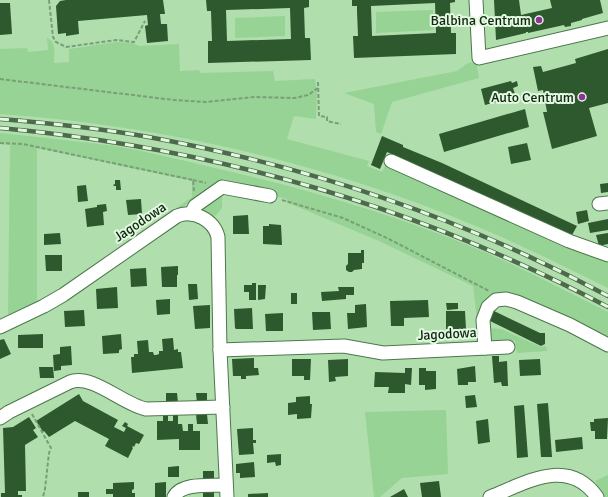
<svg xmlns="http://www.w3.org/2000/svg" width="608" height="497" viewBox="0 0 608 497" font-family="Signika,sans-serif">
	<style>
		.green { fill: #96d394 }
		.building { fill: #2e582d; fill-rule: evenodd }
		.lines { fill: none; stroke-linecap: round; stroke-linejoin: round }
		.minor-casing { stroke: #4c774b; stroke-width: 15 }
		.path { stroke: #7a9f78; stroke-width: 2; stroke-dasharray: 4 2; stroke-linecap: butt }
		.minor { stroke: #fff; stroke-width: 13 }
		.rail-casing { stroke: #4e6a4c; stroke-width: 4.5 }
		.rail { stroke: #e1f9df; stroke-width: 3; stroke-dasharray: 9; stroke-linecap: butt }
		.poi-dot { fill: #8f319a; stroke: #e1f9df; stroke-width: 1.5 }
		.labels { text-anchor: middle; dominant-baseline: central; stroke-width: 4; stroke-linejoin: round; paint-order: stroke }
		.poi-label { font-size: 14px; fill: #132513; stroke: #e1f9df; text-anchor: end }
		.street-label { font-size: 14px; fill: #132513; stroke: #e1f9df }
	</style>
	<rect width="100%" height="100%" fill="#b0dfad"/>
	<!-- green -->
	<g class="green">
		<path d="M433 10 434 30 376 33V12Z"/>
		<path d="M285 16V36L235 38V18Z"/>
		<path d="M47 38C57 42 54 54 54 63L69 62V49L116 42 133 43 139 46 179 44 180 71 199 70 200 73 273 71 275 81 315 79 317 93 316 119 294 116 287 139 369 161 367 166 382 172 387 162 608 258V288C565 267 522 245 478 227 330 164 160 125 0 114V49L27 48 28 52 48 50Z"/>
		<path d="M476 62 479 78 392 102 381 134 376 132 374 104 344 93 457 71 468 63Z"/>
		<path d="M0 133C38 137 77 141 115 146 148 152 182 160 215 168 308 189 400 216 487 253 528 271 568 292 608 312V341L510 295 477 320 473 286 379 241 286 202 287 199 228 184 192 201 163 220 162 218 192 197V181L37 148V302L8 315 10 145 0 144Z"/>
		<path d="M222 192V208L214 217 199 211Z"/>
		<path d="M488 328 501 329 541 347 546 346 547 351 517 353 515 341 489 343Z"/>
		<path d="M446 410 448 474 402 478 380 497H374L365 412Z"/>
		<path d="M608 475V497H605L595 481Z"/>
	</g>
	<!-- building -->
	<g class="building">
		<path d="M66 0H163L165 14H160L161 24H167L168 41 147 43 145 26 148 25 147 15 78 21 79 34 66 36V33L58 34 56 6 60 1Z"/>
		<path d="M206 0H309V7L304 8 305 38H310L311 60 208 63V41H212L211 11H207ZM290 8 291 39 227 41 226 10Z"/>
		<path d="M352 0H455V2L450 3 451 33H456V54L354 58 353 36H358L357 11V6H352ZM435 3 436 33 372 36 371 6Z"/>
		<path d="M494 0H519L521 15 552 8 550 0H600L603 13 582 19V20L571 23V26L565 27 564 25 528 33V32H526V33L496 40Z"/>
		<path d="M0 3H10L12 34 0 35Z"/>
		<path d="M608 49V103L589 108 597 136 552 149 543 112H547L543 90 538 91 533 67 541 66 543 72 576 63 575 59Z"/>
		<path d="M511 81 512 83 517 81 518 86 513 88 516 97 485 105 481 89Z"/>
		<path d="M525 109 529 127 444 152 439 134Z"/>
		<path d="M382 136 403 145V147L442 163 577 226 572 235 387 152 380 169 371 165Z"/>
		<path d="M527 143 531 160 511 164 508 147Z"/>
		<path d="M115 180H120L121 190H116V186H114L113 185 115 184Z"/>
		<path d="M608 183V192L601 193 600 184Z"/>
		<path d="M86 185 88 201 78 202 77 186Z"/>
		<path d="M141 199 142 214 128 215 126 200Z"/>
		<path d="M106 204 107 211 103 212 104 225 87 227 85 209 97 207V205Z"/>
		<path d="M587 210 589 221 578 224 576 212Z"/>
		<path d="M248 215 249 234H233V216Z"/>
		<path d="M608 219V230L590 233 588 223Z"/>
		<path d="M269 224 281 225 282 245 263 244V226H269Z"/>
		<path d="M60 233 61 244 44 245V234Z"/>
		<path d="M608 233V244L599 246 596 235Z"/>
		<path d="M361 250H364V263H362V269L354 270 352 272H349L346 270V266L348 264V253H361Z"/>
		<path d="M45 255H62V271H46Z"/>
		<path d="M178 266V275H177V287H162L161 267Z"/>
		<path d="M146 268 147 286 131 287 130 269Z"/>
		<path d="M252 283H256V300H249V292H244V285H252Z"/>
		<path d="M188 284H197L198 299 189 300Z"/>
		<path d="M258 285H266L265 299 258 300Z"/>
		<path d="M117 287 118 308 97 309 96 289Z"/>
		<path d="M338 287H354V295H346V299L322 301 321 292 339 291Z"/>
		<rect x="291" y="293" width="6" height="11"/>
		<path d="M170 299V314L157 315 156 300Z"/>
		<path d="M428 300 429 317 404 318V326H391L390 301Z"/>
		<path d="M446 303H458V309L447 310Z"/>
		<path d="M366 304 367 327 348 329 347 313H355V305Z"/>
		<path d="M210 305V328L195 329 193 306Z"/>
		<path d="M252 308 253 329H236L235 328 234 309Z"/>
		<path d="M84 310 85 326 65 327 64 311Z"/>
		<path d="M492 310 540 333H545V344L541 346 488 320Z"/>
		<path d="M446 311H465L466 329H446Z"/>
		<path d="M312 312H330L331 329 313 330Z"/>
		<path d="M283 313V331H266L265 314Z"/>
		<path d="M43 334V348H18V335Z"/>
		<path d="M121 334 122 349 119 350V353L103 354 102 336Z"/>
		<path d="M173 338 174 350 178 349V352H181L183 368 132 373 131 357H134V354H138L137 341 148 340 149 352H153L154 355H156L159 354V351H163L162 339Z"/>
		<path d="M4 339 11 354 0 359V340Z"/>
		<path d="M71 346 72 365 61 366V370L54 371 53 355 60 354V347Z"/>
		<path d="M492 356H499V362L507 361 508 386H502L501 382 494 383Z"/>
		<path d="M254 358V368H258L259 375 246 376V379H241V376H233L232 359Z"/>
		<path d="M292 359H311L310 380H304V376H292Z"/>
		<path d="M348 359V376L335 377 336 381 329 382 328 360Z"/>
		<path d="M540 359 541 375 520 376 519 360Z"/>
		<path d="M475 366 476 382H468V385H458L457 369Z"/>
		<path d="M39 367H53L54 378H40Z"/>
		<path d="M405 368H412L411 385 405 384V393H388L389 387H374L375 372 405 373Z"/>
		<path d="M419 368H426V371H436V389L425 390V385H419Z"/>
		<path d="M166 393H177L178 403 166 404Z"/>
		<path d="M196 393H207V403H197Z"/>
		<path d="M79 394 83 401 118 420 114 427 124 432 126 428 122 426 125 422 128 424 127 426 144 435 139 444 136 443 134 447 133 446 132 447 133 448 128 458 105 446 109 439 75 421 49 437 44 431 43 432 36 421Z"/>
		<path d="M475 395 477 407 466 408 465 396Z"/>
		<path d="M310 396V404H312L311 418 297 419V414L288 415V403L296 402V397Z"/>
		<path d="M548 403 552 457H541L537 404Z"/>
		<path d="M524 405 528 457 517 458 514 406Z"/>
		<path d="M163 414H168V421H173V414H178V424H182L183 431H188V424H193V431H200V450H179V439L157 440V421H163Z"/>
		<path d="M196 414H207L208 424H197Z"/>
		<path d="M29 417 36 428 33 430 38 437 25 445 26 491H18V495H22V497H1V493H5L3 428 13 427Z"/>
		<path d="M608 418 607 439H595V431H591L590 422H594V419Z"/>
		<path d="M488 419 490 442 478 444 476 421Z"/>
		<path d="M253 428V440H256V443H253L254 454 239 455 237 429Z"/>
		<path d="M582 437 583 449 556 452 555 440Z"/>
		<path d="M281 454V465L276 466 275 462 267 463V455Z"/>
		<path d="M254 462 255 477 240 478V473H236V464Z"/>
		<path d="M179 466V477H168V467Z"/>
		<rect x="203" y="471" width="11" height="11"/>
		<path d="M439 481 441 497H422L420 483Z"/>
		<path d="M134 482V489L132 490V493H135V497H113V494H106V489H113V483Z"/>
		<path d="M166 482V497H155V483Z"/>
		<rect x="203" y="489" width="11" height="8"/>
		<path d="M404 489 408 497H390Z"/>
		<rect x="78" y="492" width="11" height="5"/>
		<path d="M268 493V497H248V494Z"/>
	</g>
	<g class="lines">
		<defs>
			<g id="minor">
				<path d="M476 0 479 58 608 28"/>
				<path d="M391 161 569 241 608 255"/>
				<path d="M599 204 608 203"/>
				<path d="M191 214 195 206 222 187 270 196"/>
				<path d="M0 327 44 306 63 295 177 216C193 209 214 220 218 237L220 350 227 497"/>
				<path d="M485 348 483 320 488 307 496 300 506 299 517 302 570 325 608 345"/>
				<path d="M220 350 344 346 383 353 508 347"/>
				<path d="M0 418 9 412 70 382C91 373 124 405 146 409L223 407"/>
				<path d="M174 497C181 482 212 486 226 485"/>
				<path d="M490 497C526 483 568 456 597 497"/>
			</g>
		</defs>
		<!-- minor casing -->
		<use href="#minor" class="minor-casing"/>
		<!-- path -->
		<g class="path">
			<path d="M49 0 53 37 56 42 66 47 116 40 134 42 145 21"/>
			<path d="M0 79 174 100 206 102 254 97 295 98 308 95 318 88"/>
			<path d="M318 82 319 116 327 117V121L341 124"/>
			<path d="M0 143 23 144 193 180 194 192"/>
			<path d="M193 180 206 183"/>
			<path d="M282 200 343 218 389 239 489 291"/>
			<path d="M32 414 51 448 49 453 45 489 43 497"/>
		</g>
		<!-- minor -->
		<use href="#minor" class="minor"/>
		<defs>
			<g id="rail">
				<path d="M0 119C48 123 96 128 143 136 305 165 463 218 608 296"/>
				<path d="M0 128C215 148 417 206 608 307"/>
			</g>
		</defs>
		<!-- rail casing -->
		<use href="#rail" class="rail-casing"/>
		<!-- rail -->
		<use href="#rail" class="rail"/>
	</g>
	<!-- markers -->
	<g class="poi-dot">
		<circle cx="539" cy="20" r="4"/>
		<circle cx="582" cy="97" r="4"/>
	</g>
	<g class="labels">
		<!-- poi labels -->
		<g class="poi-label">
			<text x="531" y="20">Balbina Centrum</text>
			<text x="574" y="97">Auto Centrum</text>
		</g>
		<!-- street labels -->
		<g class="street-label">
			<text transform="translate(140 222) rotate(-34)">Jagodowa</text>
			<text transform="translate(447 334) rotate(-3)">Jagodowa</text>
		</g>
	</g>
</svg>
